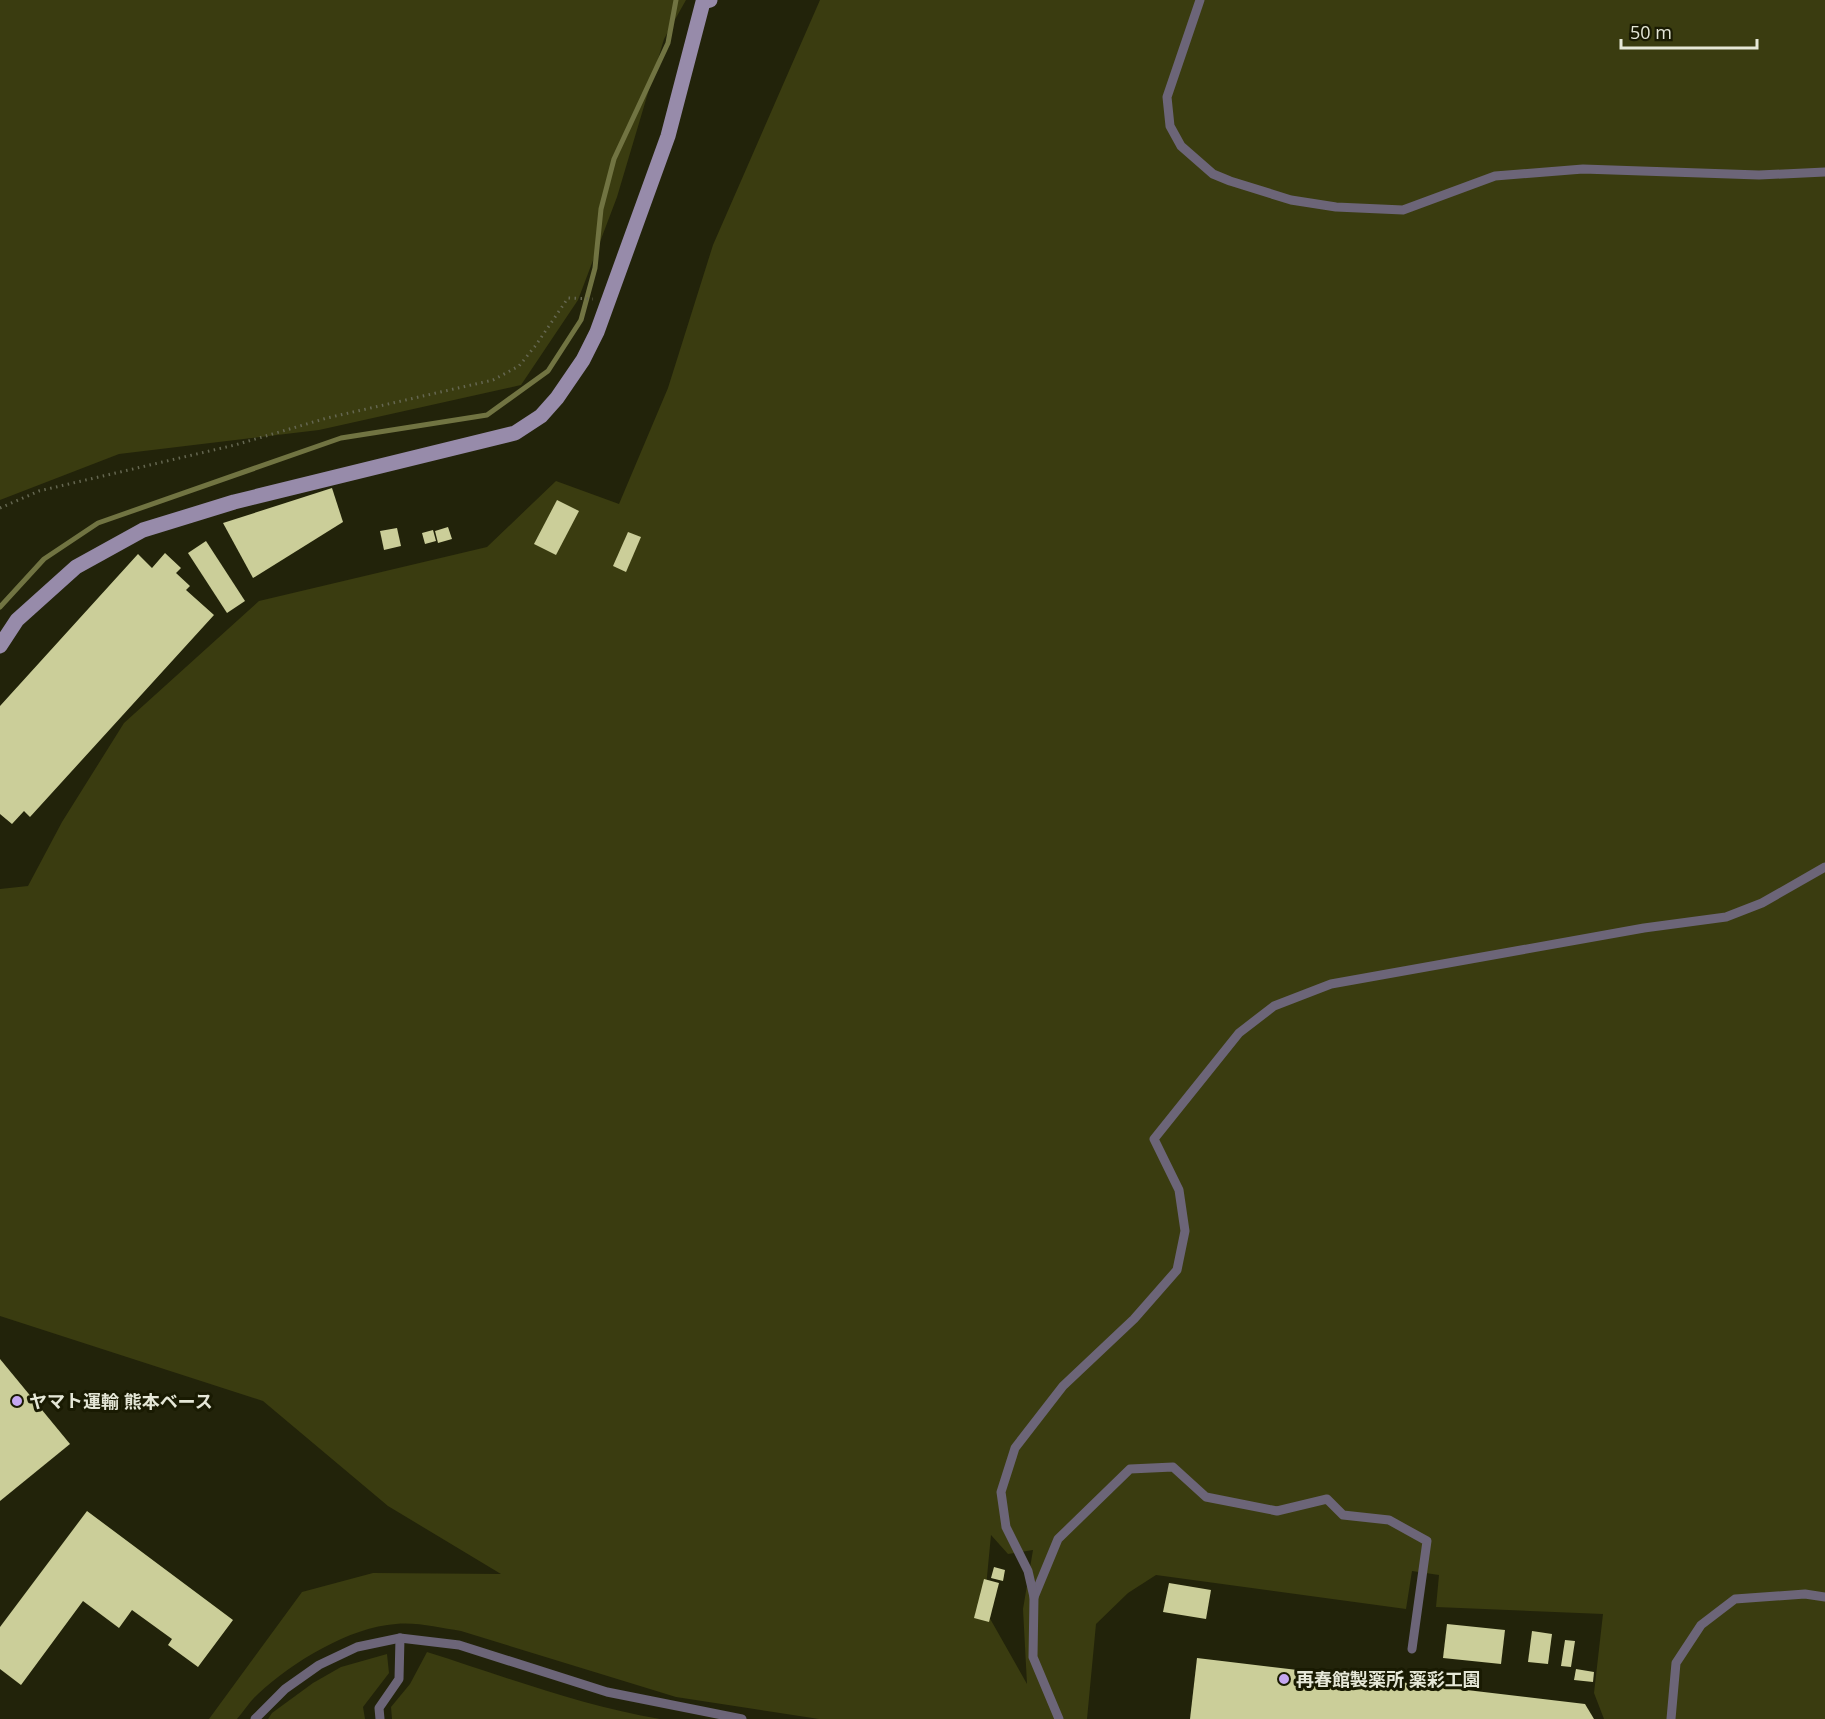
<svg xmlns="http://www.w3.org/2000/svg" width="1825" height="1719" viewBox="0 0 1825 1719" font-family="'Open Sans','Noto Sans JP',sans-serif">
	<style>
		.green { fill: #3a3c10; fill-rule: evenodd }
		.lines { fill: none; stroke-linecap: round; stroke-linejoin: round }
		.stream { stroke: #717442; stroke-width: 5 }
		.building { fill: #cbce99 }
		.path { stroke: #656751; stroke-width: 3; stroke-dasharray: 1.5 4.5; stroke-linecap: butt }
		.lane { stroke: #6c6578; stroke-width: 9 }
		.secondary { stroke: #978baa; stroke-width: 15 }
		.poi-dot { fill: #c5a7f1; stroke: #191a02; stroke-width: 2 }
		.labels { text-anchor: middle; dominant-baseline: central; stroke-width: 6; stroke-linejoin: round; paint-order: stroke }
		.poi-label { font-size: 18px; font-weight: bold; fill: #e5e7d7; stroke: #191a02; text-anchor: start }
	</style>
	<rect width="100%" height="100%" fill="#22230a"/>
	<!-- green -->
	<g class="green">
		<path d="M0 0H686L664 39 617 197 578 300 521 385 319 430 119 454 0 500Z"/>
		<path d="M820 0H1825V1719H1604L1594 1693 1603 1614 1436 1607 1439 1575 1412 1571 1406 1609 1156 1575 1128 1593 1096 1624 1087 1719H819L676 1697 461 1631C440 1628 418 1622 396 1624 350 1627 292 1662 258 1694 250 1701 244 1711 237 1719H209L302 1592 373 1573 501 1574 388 1506 263 1401 0 1316V889L28 886 62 822 124 723 259 601 487 547 556 481 619 504 668 388 713 245ZM991 1535 1008 1554 1033 1550 1023 1609 1027 1684 984 1608Z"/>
		<path d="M427 1652C503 1676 581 1706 660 1719H392L391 1707 410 1684Z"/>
		<path d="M387 1654 389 1673 363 1707 365 1719H268L272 1713 313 1683 341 1667Z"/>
	</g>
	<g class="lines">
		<!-- stream -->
		<path class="stream" d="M0 607 44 559 98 523 341 438 487 415 548 371 581 320 595 268 601 209 614 159 668 43 676 0"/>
	</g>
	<!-- building -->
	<g class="building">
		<path d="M332 488 343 522 253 578 223 523Z"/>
		<path d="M557 500 579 511 556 555 534 544Z"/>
		<path d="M448 527 452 539 438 543 435 531Z"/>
		<path d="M397 528 401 546 384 550 380 531Z"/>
		<path d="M433 530 436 541 425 544 422 533Z"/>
		<path d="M628 532 641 537 626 572 613 566Z"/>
		<path d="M206 541 245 601 227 613 188 553Z"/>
		<path d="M165 553 181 568 176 573 190 586 186 590 214 615 30 817 24 811 12 824 0 814V706L138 554 152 568Z"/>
		<path d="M0 1359 70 1444 0 1501Z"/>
		<path d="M87 1511 233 1620 198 1667 168 1645 172 1639 132 1610 119 1628 83 1601 21 1685 0 1669V1627Z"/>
		<path d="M994 1567 1005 1570 1003 1581 991 1578Z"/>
		<path d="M984 1579 999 1583 989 1622 974 1618Z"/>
		<path d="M1169 1583 1211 1590 1206 1619 1163 1612Z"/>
		<path d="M1447 1624 1505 1630 1501 1664 1443 1658Z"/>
		<path d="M1532 1631 1552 1634 1548 1664 1528 1662Z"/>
		<path d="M1565 1640 1575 1641 1571 1667 1561 1666Z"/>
		<path d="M1197 1658 1585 1704 1594 1719H1190Z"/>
		<path d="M1576 1669 1594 1672 1593 1682 1574 1680Z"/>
	</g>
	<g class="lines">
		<!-- path -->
		<path class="path" d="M0 508 39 491 235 445 327 418 493 380 519 366 536 345 568 298 593 299"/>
		<!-- lane -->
		<g class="lane">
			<path d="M1200 0 1167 97 1170 126 1181 146 1213 174 1230 181 1291 200 1336 207 1403 210 1495 176 1583 169 1759 175 1825 172"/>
			<path d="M1034 1597 1058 1539 1130 1469 1173 1467 1206 1497 1277 1511 1327 1499 1343 1515 1389 1520 1427 1541 1412 1649"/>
			<path d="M255 1719 285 1689 319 1665 357 1647 400 1638 459 1645 607 1692 742 1719"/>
			<path d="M380 1719 379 1708 399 1679 400 1638"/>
			<path d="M1059 1719 1033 1657 1034 1597 1028 1571 1006 1527 1001 1492 1015 1448 1063 1386 1134 1319 1177 1270 1185 1231 1179 1190 1154 1139 1239 1033 1274 1006 1331 984 1644 928 1726 917 1762 903 1825 867"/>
			<path d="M1671 1719 1676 1663 1701 1625 1735 1599 1805 1594 1825 1597"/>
		</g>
		<!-- secondary -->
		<path class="secondary" d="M0 646 17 620 76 567 143 530 234 502 515 433 541 416 557 398 583 360 597 332 668 136 703 2 710 0"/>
	</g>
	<!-- markers -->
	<g class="poi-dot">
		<circle cx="17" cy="1401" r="6"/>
		<circle cx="1284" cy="1679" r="6"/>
	</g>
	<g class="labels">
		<!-- poi labels -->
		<g class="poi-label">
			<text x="29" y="1401">ヤマト運輸 熊本ベース</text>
			<text x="1296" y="1679">再春館製薬所 薬彩工園</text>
		</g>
	</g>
	<!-- scale -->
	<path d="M1621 39v9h136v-9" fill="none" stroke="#e5e7d7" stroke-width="3"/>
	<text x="1630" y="39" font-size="18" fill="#e5e7d7" stroke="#191a02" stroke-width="4.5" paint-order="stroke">50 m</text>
</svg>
